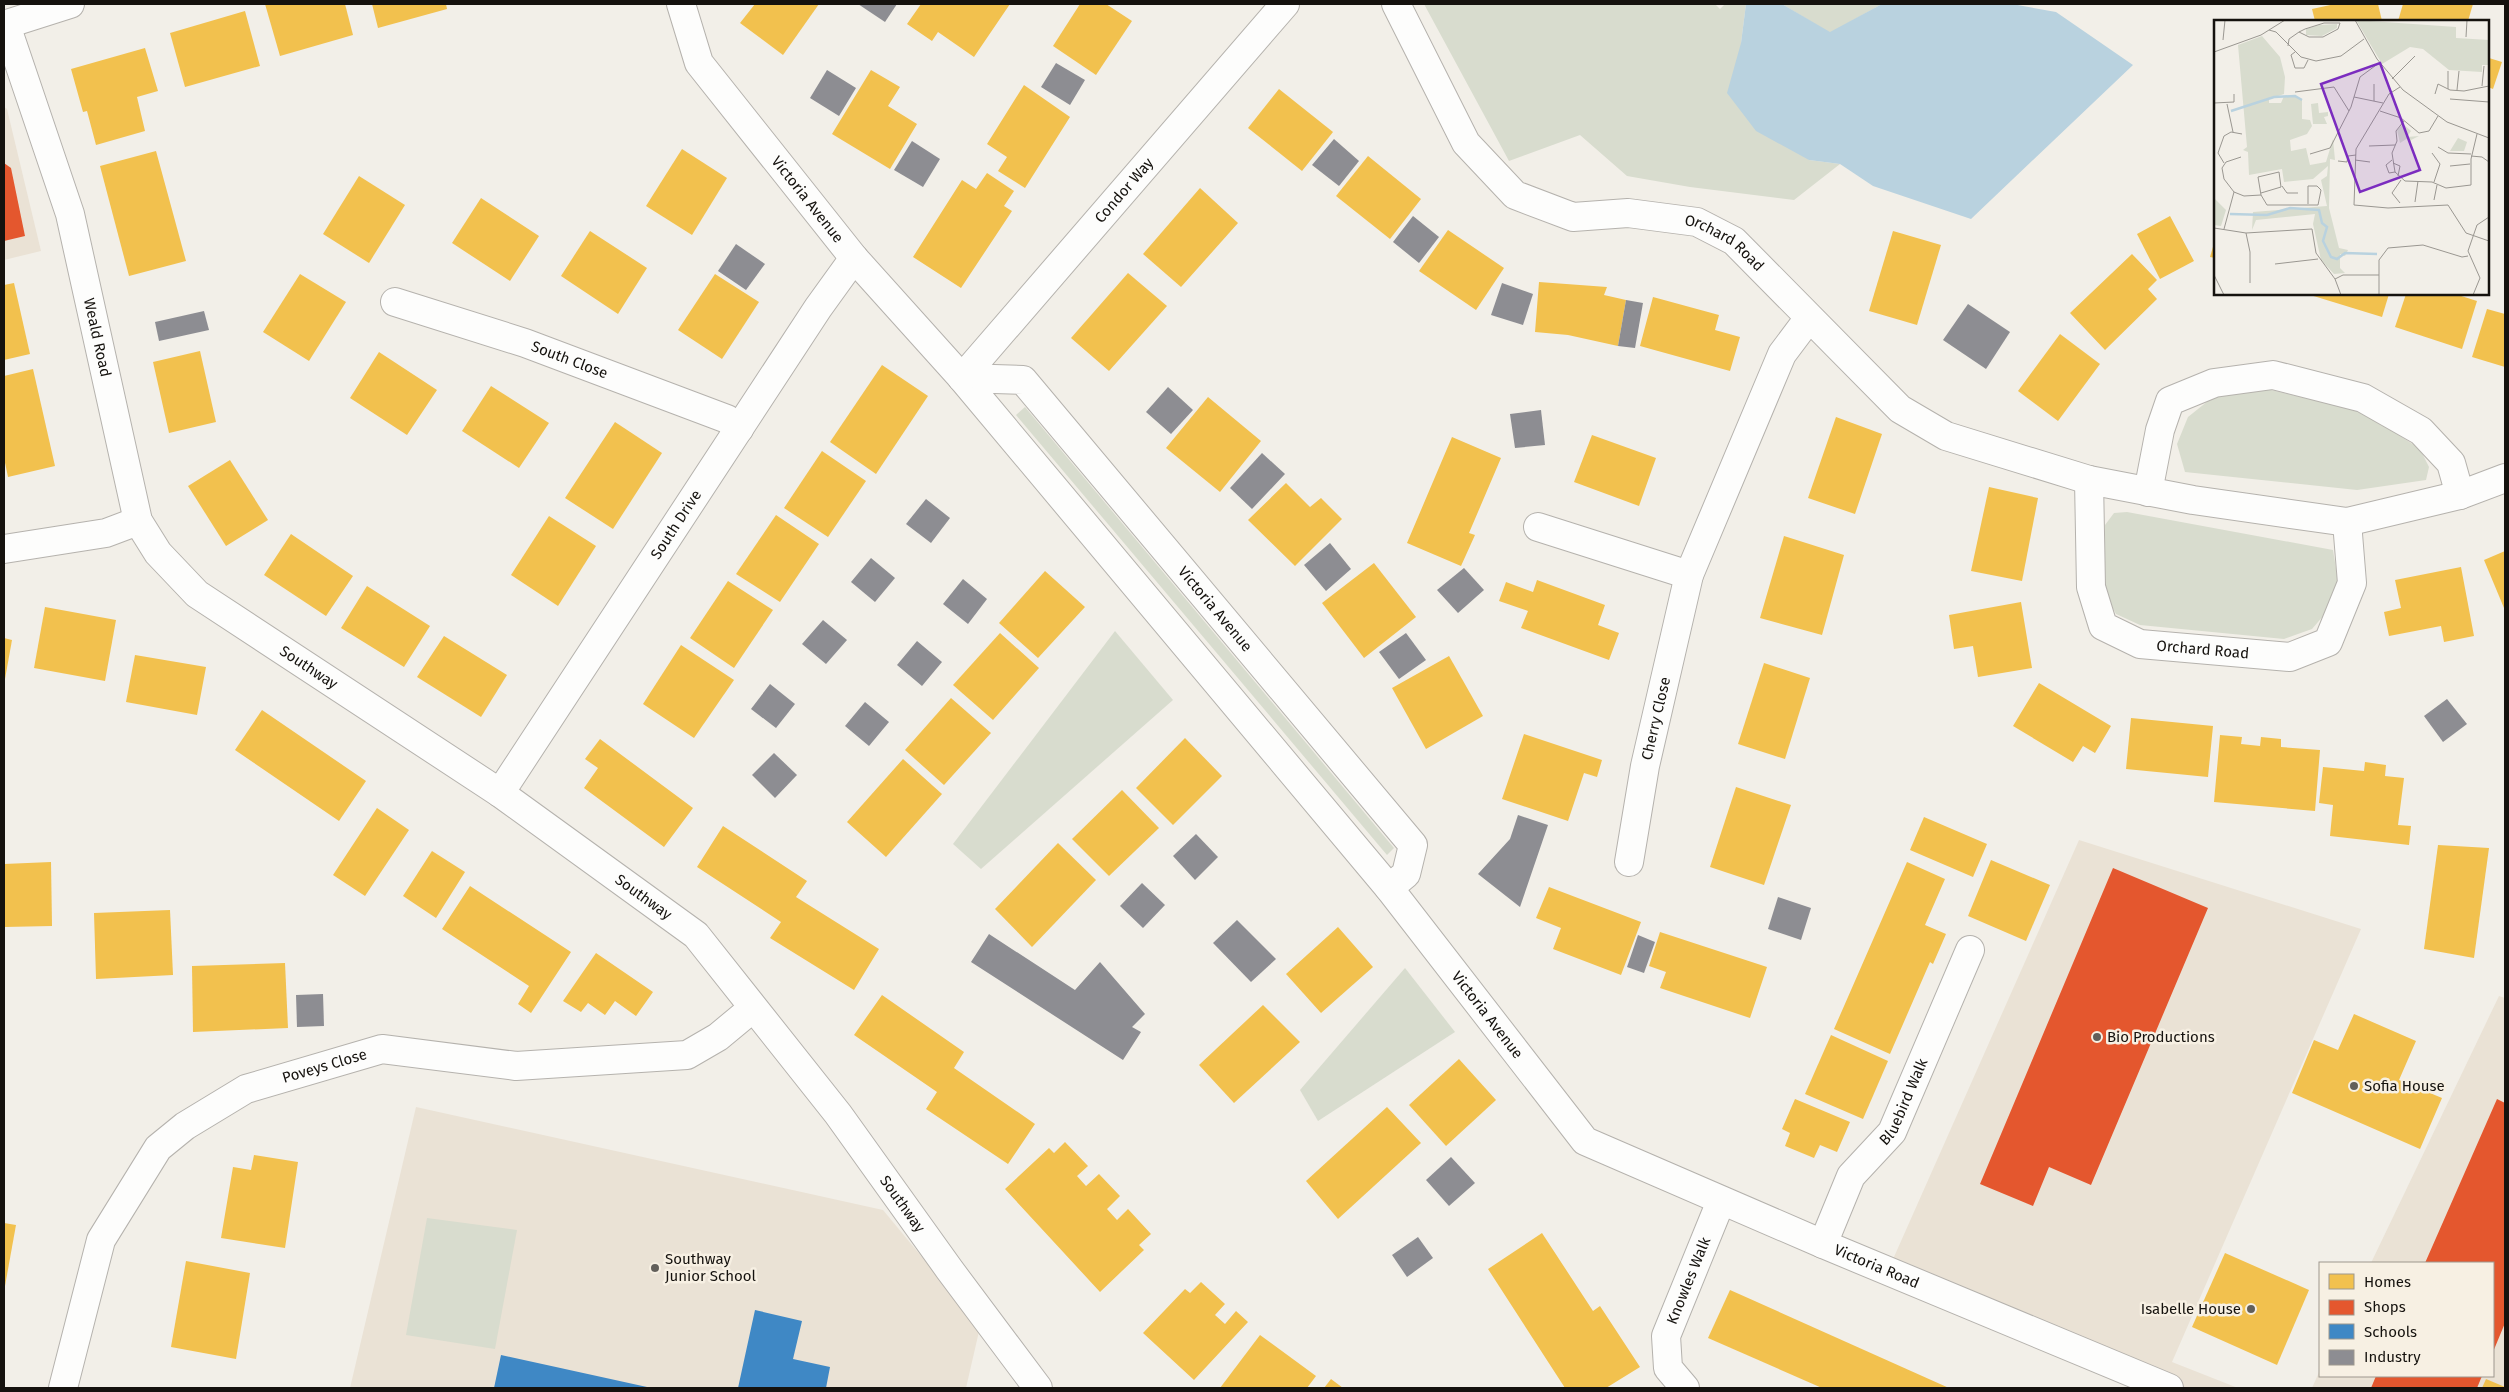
<svg xmlns="http://www.w3.org/2000/svg" width="2509" height="1392" viewBox="0 0 2509 1392" font-family="'Fira Sans',sans-serif">
	<style>
		.built { fill: #eae2d5 }
		.green { fill: #d8dcce }
		.water { fill: #b9d2df }
		.homes { fill: #f2c14e }
		.shops { fill: #e4572e }
		.schools { fill: #3f88c5 }
		.industry { fill: #8d8d92 }
		.lines { fill: none; stroke-linecap: round; stroke-linejoin: round }
		.minor-casing { stroke: #b5b2ad; stroke-width: 30 }
		.tertiary-casing { stroke: #b5b2ad; stroke-width: 30 }
		.minor { stroke: #fdfdfc; stroke-width: 28 }
		.tertiary { stroke: #fdfdfc; stroke-width: 28 }
		.poi-dot { fill: #625f5a; stroke: #f7f0e3; stroke-width: 2 }
		.labels { text-anchor: middle; dominant-baseline: central; stroke-width: 5; stroke-linejoin: round; paint-order: stroke }
		.street-label { font-size: 15px; fill: #15120e; stroke: #f7f0e3 }
		.poi-label { font-size: 15px; fill: #15120e; stroke: #f7f0e3; text-anchor: start }
		.inset-river { fill: none; stroke: #b9d2df; stroke-width: 2.5 }
		.inset-road { fill: none; stroke: #9a9791; stroke-width: 1 }
		.view { fill: #7b2cbf; fill-opacity: 0.15; stroke: #7b2cbf; stroke-width: 2.5 }
		.inset-edge { fill: none; stroke: #15120e; stroke-width: 2.5 }
	</style>
	<rect width="100%" height="100%" fill="#f2efe8"/>
	<!-- built -->
	<g class="built">
		<path d="M4 107 7 109 41 251 4 260Z"/>
		<path d="M2079 840 2361 929 2172 1362 2238 1388H2141L2079 1359 1882 1284Z"/>
		<path d="M2499 996 2505 998V1388H2312L2320 1370V1376H2493V1263H2371Z"/>
		<path d="M416 1107 883 1210 980 1327 966 1388H350Z"/>
	</g>
	<!-- green -->
	<g class="green">
		<path d="M1424 4H1715L1720 9 1725 4H1746L1741 43 1809 160 1840 164 1794 200 1690 187 1627 176 1580 135 1509 161Z"/>
		<path d="M1782 4H1882L1830 33Z"/>
		<path d="M2271 390 2364 412 2420 449 2429 467 2426 480 2357 490 2185 472 2177 444 2188 417 2218 393Z"/>
		<path d="M1025 407 1394 848 1387 855 1016 415Z"/>
		<path d="M2127 512 2333 550 2338 581 2330 608 2312 629 2284 639 2140 625 2116 614 2104 592 2105 525 2114 513Z"/>
		<path d="M1115 631 1173 700 981 869 953 844Z"/>
		<path d="M1405 968 1455 1032 1318 1121 1300 1090Z"/>
		<path d="M427 1218 517 1230 495 1349 406 1335Z"/>
	</g>
	<!-- water -->
	<path class="water" d="M1746 4H1782L1830 32 1882 4H2012L2056 12 2133 65 1971 219 1873 186 1840 164 1809 160 1756 131 1727 93 1741 43Z"/>
	<!-- homes -->
	<g class="homes">
		<path d="M265 4H345L353 35 280 56Z"/>
		<path d="M372 4H446L447 9 378 28Z"/>
		<path d="M755 4H819L783 55 740 23Z"/>
		<path d="M921 4H1010L974 57 938 32 932 41 907 24Z"/>
		<path d="M1080 4H1106L1132 21 1096 75 1053 46Z"/>
		<path d="M2335 4H2378L2382 21H2315L2312 9Z"/>
		<path d="M2403 4H2473L2468 21H2398Z"/>
		<path d="M245 11 260 66 185 87 170 33Z"/>
		<path d="M145 48 158 91 137 97 145 131 96 145 87 111 83 112 71 69Z"/>
		<path d="M2489 58 2502 62 2493 89 2488 87Z"/>
		<path d="M871 70 900 87 888 106 917 124 890 169 832 134Z"/>
		<path d="M1024 85 1070 117 1025 188 998 171 1007 157 987 144Z"/>
		<path d="M1279 89 1333 132 1302 171 1248 128Z"/>
		<path d="M682 149 727 178 692 235 646 206Z"/>
		<path d="M156 151 186 261 129 276 100 166Z"/>
		<path d="M1368 156 1421 199 1390 239 1336 196Z"/>
		<path d="M987 173 1014 191 1004 206 1012 211 961 288 913 257 962 180 976 189Z"/>
		<path d="M359 176 405 205 369 263 323 234Z"/>
		<path d="M1200 188 1238 223 1181 287 1143 254Z"/>
		<path d="M481 198 539 236 510 281 452 243Z"/>
		<path d="M2170 216 2194 261 2160 279 2137 234Z"/>
		<path d="M1448 230 1504 268 1476 310 1419 271Z"/>
		<path d="M590 231 647 268 618 314 561 276Z"/>
		<path d="M1893 231 1941 245 1917 325 1869 311Z"/>
		<path d="M2215 240V258L2210 257Z"/>
		<path d="M2132 254 2157 280 2148 289 2157 299 2105 350 2070 313Z"/>
		<path d="M1128 273 1167 306 1109 371 1071 338Z"/>
		<path d="M300 274 346 302 309 361 263 332Z"/>
		<path d="M715 274 759 302 722 359 678 330Z"/>
		<path d="M1539 282 1607 287 1604 295 1626 300 1618 346 1568 335 1535 332Z"/>
		<path d="M14 283 30 354 4 360V285Z"/>
		<path d="M2307 294H2389L2382 317Z"/>
		<path d="M2406 294H2455L2477 301 2462 349 2395 327Z"/>
		<path d="M1653 297 1719 315 1715 330 1740 337 1730 371 1640 346Z"/>
		<path d="M2487 309 2505 314V367L2472 357Z"/>
		<path d="M2060 334 2100 364 2058 421 2018 391Z"/>
		<path d="M200 351 216 422 169 433 153 362Z"/>
		<path d="M379 352 437 390 407 435 350 398Z"/>
		<path d="M882 365 928 396 876 474 830 442Z"/>
		<path d="M33 369 55 466 8 477 4 458V376Z"/>
		<path d="M491 386 549 423 519 468 462 431Z"/>
		<path d="M1208 397 1261 441 1220 492 1166 448Z"/>
		<path d="M1836 417 1882 434 1855 514 1808 498Z"/>
		<path d="M615 422 662 453 613 529 565 498Z"/>
		<path d="M1592 435 1656 458 1639 506 1574 482Z"/>
		<path d="M1452 437 1501 458 1469 533 1475 535 1461 566 1407 543Z"/>
		<path d="M822 451 866 481 828 537 784 508Z"/>
		<path d="M230 460 268 520 226 546 188 486Z"/>
		<path d="M1286 483 1310 507 1321 498 1342 519 1295 566 1248 520Z"/>
		<path d="M1989 487 2038 498 2022 581 1971 571Z"/>
		<path d="M776 515 819 544 780 602 736 574Z"/>
		<path d="M549 516 596 546 558 606 511 575Z"/>
		<path d="M291 534 353 576 326 616 264 575Z"/>
		<path d="M1784 536 1844 555 1822 635 1760 618Z"/>
		<path d="M2505 551V608H2504L2484 560Z"/>
		<path d="M1374 563 1416 617 1364 658 1322 603Z"/>
		<path d="M2461 567 2474 636 2444 642 2441 626 2389 636 2384 612 2401 608 2395 580Z"/>
		<path d="M1045 571 1085 607 1038 658 999 623Z"/>
		<path d="M1537 580 1605 605 1598 625 1619 633 1609 660 1521 628 1528 611 1499 601 1506 582 1533 592Z"/>
		<path d="M728 581 773 610 734 668 690 638Z"/>
		<path d="M367 586 430 626 404 667 341 628Z"/>
		<path d="M2021 602 2032 668 1978 677 1973 646 1954 649 1949 615Z"/>
		<path d="M45 607 116 620 105 681 34 668Z"/>
		<path d="M1000 633 1039 668 993 720 953 685Z"/>
		<path d="M444 636 507 675 481 717 417 677Z"/>
		<path d="M4 638 12 640 5 679H4Z"/>
		<path d="M681 645 734 680 694 738 643 704Z"/>
		<path d="M135 655 206 667 197 715 126 702Z"/>
		<path d="M1449 656 1483 716 1426 749 1392 688Z"/>
		<path d="M1764 663 1810 678 1785 759 1738 744Z"/>
		<path d="M2039 683 2111 726 2095 753 2083 746 2073 762 2013 726Z"/>
		<path d="M951 698 991 733 944 785 905 750Z"/>
		<path d="M262 710 366 781 339 821 235 750Z"/>
		<path d="M2131 718 2213 726 2208 777 2126 769Z"/>
		<path d="M1524 734 1602 760 1597 777 1584 773 1568 821 1502 799Z"/>
		<path d="M2220 735 2242 737 2241 744 2260 746 2261 737 2281 739V747L2320 750 2315 811 2214 802Z"/>
		<path d="M1185 738 1222 776 1173 825 1136 788Z"/>
		<path d="M600 739 693 808 664 847 584 788 598 768 585 759Z"/>
		<path d="M903 759 942 794 886 857 847 822Z"/>
		<path d="M2365 762 2386 765 2385 776 2404 778 2398 825 2411 826 2409 845 2330 836 2333 805 2319 803 2323 767 2364 771Z"/>
		<path d="M1736 787 1791 805 1764 885 1710 867Z"/>
		<path d="M1122 790 1159 828 1109 876 1072 839Z"/>
		<path d="M377 808 409 830 365 896 333 875Z"/>
		<path d="M1924 817 1987 844 1973 877 1910 850Z"/>
		<path d="M723 826 807 881 796 897 879 949 854 990 770 938 781 922 697 867Z"/>
		<path d="M1058 843 1096 880 1032 947 995 909Z"/>
		<path d="M2438 845 2489 848 2474 958 2424 949Z"/>
		<path d="M432 851 465 872 436 918 403 896Z"/>
		<path d="M1991 860 2050 885 2026 941 1968 916Z"/>
		<path d="M51 862 52 926 4 927V864Z"/>
		<path d="M1907 862 1945 879 1925 925 1946 934 1933 964 1930 962 1890 1054 1834 1029Z"/>
		<path d="M470 886 571 952 531 1013 518 1004 529 986 442 929Z"/>
		<path d="M1549 887 1641 922 1621 975 1553 949 1561 928 1536 918Z"/>
		<path d="M170 910 173 975 96 979 94 913Z"/>
		<path d="M1338 927 1373 967 1321 1013 1286 974Z"/>
		<path d="M1660 932 1767 967 1750 1018 1660 988 1666 972 1649 966Z"/>
		<path d="M596 953 653 992 636 1016 615 1001 605 1015 588 1003 581 1012 563 1001Z"/>
		<path d="M285 963 288 1028 193 1032 192 966Z"/>
		<path d="M882 995 964 1052 954 1068 1035 1124 1008 1164 926 1109 937 1092 854 1035Z"/>
		<path d="M1263 1005 1300 1042 1234 1103 1199 1065Z"/>
		<path d="M2354 1014 2416 1041 2399 1080 2442 1098 2420 1149 2292 1093 2314 1040 2338 1050Z"/>
		<path d="M1831 1035 1888 1061 1863 1119 1805 1094Z"/>
		<path d="M1459 1059 1496 1100 1446 1146 1409 1105Z"/>
		<path d="M1795 1099 1850 1122 1837 1152 1820 1145 1814 1158 1785 1146 1790 1133 1782 1129Z"/>
		<path d="M1387 1107 1421 1143 1338 1219 1306 1181Z"/>
		<path d="M1065 1142 1088 1166 1077 1176 1086 1186 1099 1174 1120 1196 1107 1209 1117 1220 1128 1209 1151 1234 1139 1245 1144 1250 1100 1292 1005 1189 1049 1148 1054 1153Z"/>
		<path d="M254 1155 298 1162 285 1248 221 1238 233 1167 251 1170Z"/>
		<path d="M4 1223 16 1225 5 1286H4Z"/>
		<path d="M1542 1233 1593 1311 1600 1306 1640 1367 1606 1388H1565L1488 1269Z"/>
		<path d="M2225 1253 2309 1290 2277 1365 2192 1327Z"/>
		<path d="M186 1261 250 1273 236 1359 171 1347Z"/>
		<path d="M1201 1282 1225 1304 1215 1315 1225 1324 1236 1311 1248 1322 1194 1380 1143 1333 1185 1289 1190 1293Z"/>
		<path d="M1730 1290 1949 1388H1822L1708 1338Z"/>
		<path d="M1260 1335 1316 1376 1307 1388H1220Z"/>
		<path d="M1331 1379 1343 1388H1324Z"/>
		<path d="M2486 1379 2505 1387V1388H2482Z"/>
	</g>
	<!-- shops -->
	<g class="shops">
		<path d="M4 163 11 168 25 236 4 241Z"/>
		<path d="M2113 868 2208 908 2091 1185 2049 1167 2033 1206 1980 1184Z"/>
		<path d="M2497 1099 2505 1103V1323L2493 1352V1263H2425Z"/>
		<path d="M2376 1376H2482L2477 1388H2371Z"/>
	</g>
	<!-- schools -->
	<g class="schools">
		<path d="M755 1310 802 1321 793 1359 830 1367 826 1388H738Z"/>
		<path d="M501 1355 647 1387V1388H494Z"/>
	</g>
	<!-- industry -->
	<g class="industry">
		<path d="M858 4H897L885 22Z"/>
		<path d="M1056 63 1085 80 1070 105 1041 87Z"/>
		<path d="M827 70 856 88 839 116 810 98Z"/>
		<path d="M1334 139 1359 161 1339 186 1312 165Z"/>
		<path d="M912 141 940 159 923 187 894 170Z"/>
		<path d="M1413 216 1439 237 1419 263 1393 242Z"/>
		<path d="M736 244 765 264 746 290 718 271Z"/>
		<path d="M1502 283 1533 294 1523 325 1491 315Z"/>
		<path d="M1626 300 1643 303 1635 348 1618 346Z"/>
		<path d="M1968 304 2010 332 1986 369 1943 340Z"/>
		<path d="M204 311 209 330 159 341 155 322Z"/>
		<path d="M1168 387 1193 410 1171 434 1146 412Z"/>
		<path d="M1541 410 1545 445 1515 448 1510 414Z"/>
		<path d="M1262 453 1285 474 1252 509 1230 488Z"/>
		<path d="M926 499 950 518 931 543 906 524Z"/>
		<path d="M1330 543 1351 569 1326 591 1304 565Z"/>
		<path d="M871 558 895 578 875 602 851 582Z"/>
		<path d="M1464 568 1484 590 1458 613 1437 590Z"/>
		<path d="M963 579 987 599 968 624 943 604Z"/>
		<path d="M823 620 847 640 826 664 802 644Z"/>
		<path d="M1406 633 1426 660 1399 679 1379 652Z"/>
		<path d="M917 641 942 662 922 686 897 665Z"/>
		<path d="M770 684 795 704 776 728 751 709Z"/>
		<path d="M2447 699 2467 724 2443 742 2424 716Z"/>
		<path d="M865 702 889 722 869 746 845 726Z"/>
		<path d="M774 753 797 775 775 798 752 775Z"/>
		<path d="M1518 815 1548 825 1520 907 1478 874 1510 839Z"/>
		<path d="M1196 834 1218 857 1195 880 1173 856Z"/>
		<path d="M1142 883 1165 905 1143 928 1120 906Z"/>
		<path d="M1778 897 1811 908 1801 940 1768 929Z"/>
		<path d="M1237 920 1276 959 1251 982 1213 943Z"/>
		<path d="M989 934 1075 990 1100 962 1145 1014 1132 1027 1141 1032 1123 1060 971 962Z"/>
		<path d="M1638 935 1655 942 1644 973 1627 967Z"/>
		<path d="M323 994 324 1026 297 1027 296 995Z"/>
		<path d="M1451 1157 1475 1183 1449 1206 1426 1180Z"/>
		<path d="M1418 1237 1433 1258 1407 1277 1392 1255Z"/>
	</g>
	<g class="lines">
		<defs>
			<g id="minor">
				<path id="s1" d="M681 4 699 63 854 258 962 378 1389 888 1585 1141 1823 1244 2169 1388"/>
				<path id="s2" d="M1396 4 1466 143 1515 195 1573 217 1628 213 1697 222 1734 241 1900 409 1946 436 2089 480 2193 500 2347 522 2460 495 2505 478"/>
				<path id="s3" d="M6 25 70 214 138 521 158 553 197 594 500 793 696 935 838 1114 949 1269 1038 1388"/>
				<path id="s4" d="M395 302 525 343 727 419 739 429"/>
				<path id="s5" d="M962 378 1023 380 1413 845 1406 874 1389 888"/>
				<path id="s6" d="M962 378 1285 4"/>
				<path id="s7" d="M2089 480 2091 587 2103 626 2140 644 2290 657 2328 642 2352 583 2347 522"/>
				<path d="M2148 492 2160 430 2170 401 2214 383 2273 375 2363 398 2421 431 2451 463 2460 495"/>
				<path d="M1538 527 1689 575"/>
				<path d="M4 549 106 533 138 521"/>
				<path id="s8" d="M500 793 818 308 854 258"/>
				<path id="s9" d="M1629 862 1645 766 1689 575 1782 354 1809 318"/>
				<path id="s10" d="M1823 1244 1851 1176 1892 1132 1970 950"/>
				<path id="s11" d="M63 1388 101 1240 158 1148 185 1126 246 1089 382 1049 516 1066 687 1055 718 1037 753 1008"/>
				<path id="s12" d="M1685 1388 1668 1368 1666 1336 1721 1201"/>
			</g>
			<path id="tertiary" d="M4 25 70 4"/>
		</defs>
		<!-- minor casing -->
		<use href="#minor" class="minor-casing"/>
		<!-- tertiary casing -->
		<use href="#tertiary" class="tertiary-casing"/>
		<!-- minor -->
		<use href="#minor" class="minor"/>
		<!-- tertiary -->
		<use href="#tertiary" class="tertiary"/>
	</g>
	<!-- markers -->
	<g class="poi-dot">
		<circle cx="2097" cy="1037" r="5"/>
		<circle cx="2354" cy="1086" r="5"/>
		<circle cx="655" cy="1268" r="5"/>
		<circle cx="2251" cy="1309" r="5"/>
	</g>
	<g class="labels">
		<!-- street labels -->
		<g class="street-label">
			<text stroke="none"><textPath href="#s6" startOffset="248">Condor Way</textPath></text>
			<text stroke="none"><textPath href="#s1" startOffset="236">Victoria Avenue</textPath></text>
			<text stroke="none"><textPath href="#s2" startOffset="448">Orchard Road</textPath></text>
			<text stroke="none"><textPath href="#s3" startOffset="326">Weald Road</textPath></text>
			<text stroke="none"><textPath href="#s4" startOffset="184">South Close</textPath></text>
			<text stroke="none"><textPath href="#s8" startOffset="321">South Drive</textPath></text>
			<text stroke="none"><textPath href="#s5" startOffset="360">Victoria Avenue</textPath></text>
			<text stroke="none"><textPath href="#s7" startOffset="252">Orchard Road</textPath></text>
			<text stroke="none"><textPath href="#s3" startOffset="742">Southway</textPath></text>
			<text stroke="none"><textPath href="#s9" startOffset="146">Cherry Close</textPath></text>
			<text stroke="none"><textPath href="#s3" startOffset="1148">Southway</textPath></text>
			<text stroke="none"><textPath href="#s1" startOffset="1298">Victoria Avenue</textPath></text>
			<text stroke="none"><textPath href="#s11" startOffset="449">Poveys Close</textPath></text>
			<text stroke="none"><textPath href="#s10" startOffset="166">Bluebird Walk</textPath></text>
			<text stroke="none"><textPath href="#s3" startOffset="1552">Southway</textPath></text>
			<text stroke="none"><textPath href="#s1" startOffset="1775">Victoria Road</textPath></text>
			<text stroke="none"><textPath href="#s12" startOffset="118">Knowles Walk</textPath></text>
		</g>
		<!-- poi labels -->
		<g class="poi-label">
			<text x="2107" y="1037">Bio Productions</text>
			<text x="2364" y="1086">Sofia House</text>
			<text x="665" y="1259">Southway<tspan x="665" dy="17">Junior School</tspan></text>
			<text x="2241" y="1309" text-anchor="end">Isabelle House</text>
		</g>
	</g>
	<!-- overview -->
	<g transform="translate(2214 20)">
		<rect width="275" height="275" fill="#f2efe8"/>
		<path d="M142 0 242 7V18L275 20V45H268V52L235 50 209 29 196 27 168 44ZM123 4V8L108 16 92 15V9L105 5ZM48 16 66 37 71 57 70 74 55 79V83H67L70 76 78 75 88 79V99L96 100 98 106 93 114 76 120 77 131 92 128 96 145 112 142 119 119 121 140 116 139 115 188 125 228 134 230 131 236 126 234V248L131 253 120 254 107 240 99 204 101 194 42 200 38 210 39 192 113 186 107 160 113 156 114 146 99 159 70 162 68 149 35 155 34 132 29 130 33 127 24 25ZM104 83 105 93 114 92V96L110 97 113 104H99L97 84ZM189 104 197 111 193 117 205 116 197 120V125L194 118 186 123 183 110ZM244 118 253 122 250 131H236ZM0 178 12 190 7 206 0 205Z" fill="#d8dcce"/>
		<path class="inset-river" d="M17 91 60 77 81 76 88 80M16 194 53 195 76 188 105 190 108 203 113 207 109 221 117 237 123 239 131 233 163 234"/>
		<path class="inset-road" d="M141 0 163 39 189 70 233 102 275 118M55 10 62 12 87 37 102 41 127 36 150 19M252 17 253 0M9 20 11 0M74 26 75 19 85 12 91 9 110 3H126L124 9 109 17H95L85 12M0 32 47 15 71 0M81 32 77 35 81 48H90L94 40M146 57 165 43M178 59 201 36M268 66 270 46M186 67 175 74 142 129 140 185 174 188 234 185 252 213 275 221M234 69V51M243 70 245 51M81 72 120 67 135 91M221 74 224 64 236 70 250 71 275 66M140 77 169 83M236 79 275 82M160 81V64M0 83 20 82V74M13 84 19 112M166 91 187 98 205 113 215 111 224 96M190 101 182 111 183 121 178 133 181 152 191 161 218 162 232 168 257 165V139L263 114M155 126 181 125M224 127 234 133 257 134M218 133 226 144 220 162M96 134 116 128 137 87 146 57M257 136 268 137 275 142M27 137 12 142 8 148 10 159 20 172 30 176 47 175 53 185H104L107 170 103 166H94V184M141 140 156 142M178 140 172 145 175 153 181 152M124 141 133 142 134 136 142 135M10 143 4 133 10 116 17 112 28 114M179 143 186 146 184 156M236 146 256 144M68 166 73 173H84M47 175 44 157 65 152 67 167 47 173M220 180 223 165M201 182 204 161M186 183 178 173 187 160M0 208 32 213 98 209 102 233 121 259 127 275M10 209 20 172M32 213 36 232V263M61 244 104 239M0 255 10 275M121 259 129 255H165M165 275V240L174 228 209 225 248 237 254 236M259 275 266 258 254 231 263 205 275 197"/>
		<path class="view" d="M166 43 206 150 146 172 107 64Z"/>
		<rect width="275" height="275" class="inset-edge"/>
	</g>
	<!-- border -->
	<rect width="2509" height="1392" fill="none" stroke="#15120e" stroke-width="10"/>
	<!-- legend -->
	<rect x="2319" y="1262" width="175" height="115" fill="#f7f0e3" stroke="#9d978e"/>
	<rect x="2329" y="1274" width="25" height="15" fill="#f2c14e" stroke="#9d978e"/>
	<text x="2364" y="1287" font-size="15" fill="#15120e">Homes</text>
	<rect x="2329" y="1300" width="25" height="15" fill="#e4572e" stroke="#9d978e"/>
	<text x="2364" y="1312" font-size="15" fill="#15120e">Shops</text>
	<rect x="2329" y="1324" width="25" height="15" fill="#3f88c5" stroke="#9d978e"/>
	<text x="2364" y="1337" font-size="15" fill="#15120e">Schools</text>
	<rect x="2329" y="1350" width="25" height="15" fill="#8d8d92" stroke="#9d978e"/>
	<text x="2364" y="1362" font-size="15" fill="#15120e">Industry</text>
</svg>
